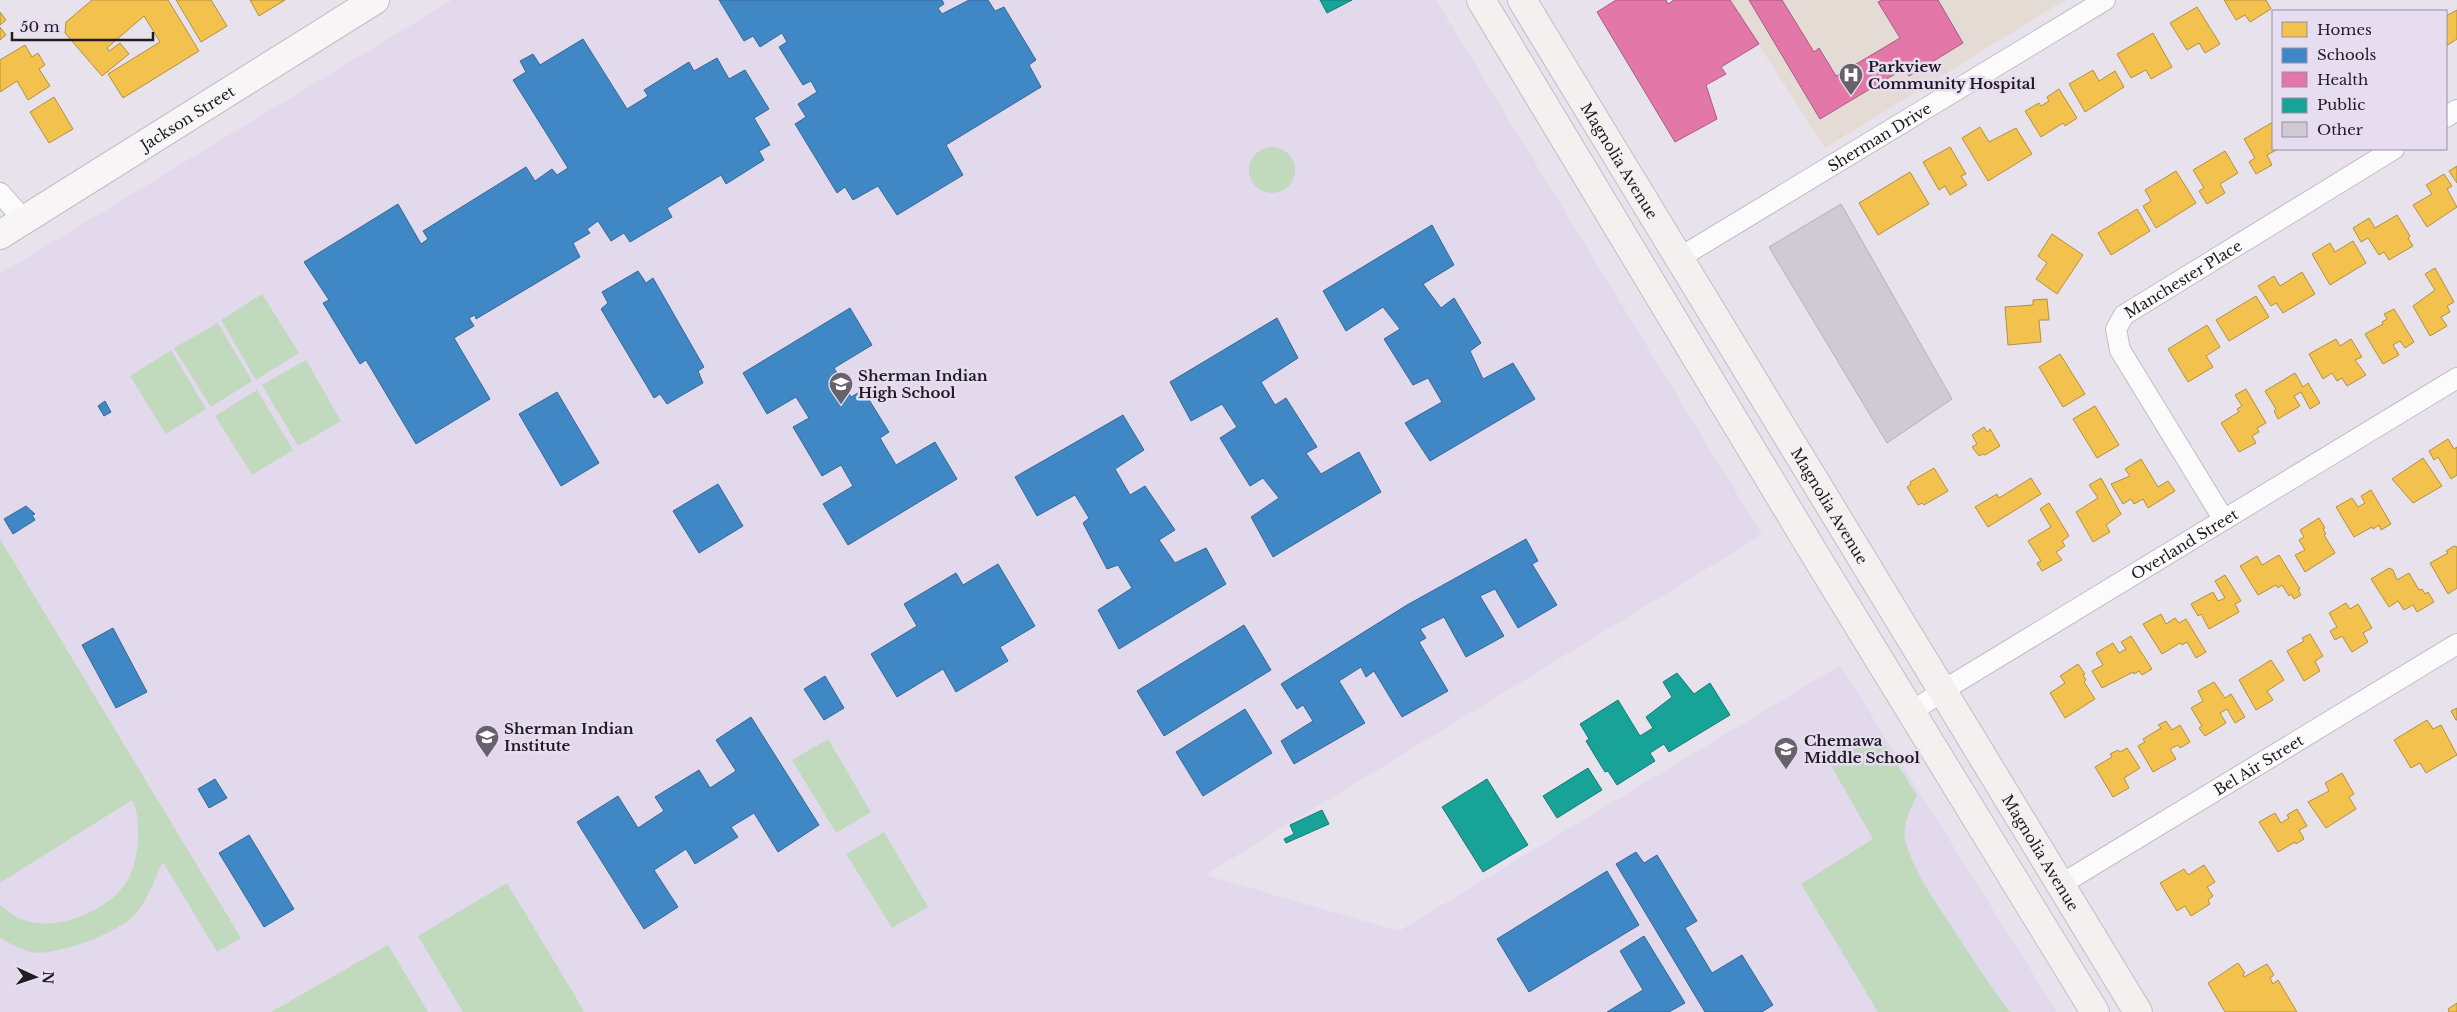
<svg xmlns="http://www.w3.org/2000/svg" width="2457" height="1012" viewBox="0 0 2457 1012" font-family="'Libre Baskerville',serif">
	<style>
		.built { fill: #e3d9ed }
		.medical { fill: #e5dbd5 }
		.green { fill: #c1dabe }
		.homes { fill: #f2c14e; stroke: #b39041 }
		.schools { fill: #3f88c5; stroke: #366895 }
		.health { fill: #e377a8; stroke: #a85c80 }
		.public { fill: #17a398; stroke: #1a7a75 }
		.building { fill: #d0cbd3; stroke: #b5b0b8 }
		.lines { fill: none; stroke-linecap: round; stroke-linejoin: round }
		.street-casing { stroke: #c0bdc5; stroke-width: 22 }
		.secondary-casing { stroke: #c0bdc5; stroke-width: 30 }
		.primary-casing { stroke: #c1bfc4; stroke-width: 30 }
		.street { stroke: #fbfbfc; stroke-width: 20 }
		.secondary { stroke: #f7f5f6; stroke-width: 28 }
		.primary { stroke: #f4f0ef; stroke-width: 28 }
		.labels { text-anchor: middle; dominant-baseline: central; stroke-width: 5; stroke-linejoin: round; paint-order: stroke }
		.poi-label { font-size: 15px; font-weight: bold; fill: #201c24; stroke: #e7ddf1; text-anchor: start }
		.street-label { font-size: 15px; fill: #201c24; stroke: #e7ddf1 }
	</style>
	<rect width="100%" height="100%" fill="#e7e2ec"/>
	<!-- built -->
	<path class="built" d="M452 0H1436L1762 535 1205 875 1399 931 1840 665 2057 1012H0V274Z"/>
	<!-- medical -->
	<path class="medical" d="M1730 0H2065L1825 148Z"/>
	<!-- green -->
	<g class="green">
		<circle cx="1272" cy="170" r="23"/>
		<path d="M262 294 299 353 256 380 221 320Z"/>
		<path d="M218 323 252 381 211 407 174 348Z"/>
		<path d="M171 350 206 409 166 434 130 376Z"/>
		<path d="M306 360 341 421 298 446 262 385Z"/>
		<path d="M257 390 293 450 252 475 215 416Z"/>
		<path d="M0 539 241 938 217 952 163 862C154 880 148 901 134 916 117 933 55 957 31 952 21 950 9 943 0 938V905C6 909 12 915 19 918 52 935 109 911 127 881 135 868 137 852 138 837 138 826 138 809 132 800L0 883Z"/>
		<path d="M1867 737H1880L1917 795C1911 808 1902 825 1905 839 1913 872 1936 902 1954 930 1972 958 1990 986 2010 1012H1878L1801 884 1873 839 1823 752Z"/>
		<path d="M828 739 871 812 836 833 792 760Z"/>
		<path d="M884 832 928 907 892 928 846 854Z"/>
		<path d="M507 883 574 994 584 1012H463L418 936Z"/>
		<path d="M388 945 428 1012H271Z"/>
	</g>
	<!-- homes -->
	<g class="homes">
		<path d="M92 0H168L199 51 123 98 108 74 160 42 144 16 107 48 109 51 120 43 129 54 102 76 65 33 66 22Z"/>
		<path d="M176 0H211L227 26 201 42Z"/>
		<path d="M250 0H285L259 16Z"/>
		<path d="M2224 0H2266L2271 9 2250 22 2245 15 2236 20Z"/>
		<path d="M2197 7 2220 44 2205 53 2199 43 2187 50 2170 23Z"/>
		<path d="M2457 10V39L2446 46V16Z"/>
		<path d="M0 12 6 20 0 25Z"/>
		<path d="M0 27 6 35 0 40Z"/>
		<path d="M2153 33 2172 67 2151 79 2146 70 2131 78 2117 54Z"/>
		<path d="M25 45 32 57 38 53 45 65 39 69 50 86 28 100 17 81 0 92V60Z"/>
		<path d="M2093 70 2099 81 2115 71 2124 87 2085 112 2069 84Z"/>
		<path d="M2059 89 2077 118 2065 126 2063 123 2041 137 2025 111 2039 103 2041 106 2049 101 2047 97Z"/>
		<path d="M54 97 73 129 49 143 30 112Z"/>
		<path d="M2273 122V149H2278L2267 155 2272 165 2256 174 2249 162 2255 158 2244 139Z"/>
		<path d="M1980 127 1989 142 2016 128 2032 154 1988 181 1962 138Z"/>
		<path d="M1950 147 1966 174 1961 176 1967 185 1950 195 1945 186 1939 190 1923 162Z"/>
		<path d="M2225 151 2238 173 2220 184 2225 193 2207 204 2199 191 2204 188 2193 170Z"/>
		<path d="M2457 166V183L2449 171Z"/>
		<path d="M2176 171 2196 203 2156 228 2143 206 2151 201 2145 190Z"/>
		<path d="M1910 172 1929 204 1878 235 1859 203Z"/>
		<path d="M2444 174 2452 186 2447 189 2457 207 2427 227 2413 205 2432 194 2426 185Z"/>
		<path d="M2137 209 2150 231 2111 255 2098 233Z"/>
		<path d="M2397 215 2410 236 2408 238 2413 246 2389 260 2384 252 2379 255 2368 238 2361 242 2353 228 2369 218 2375 228Z"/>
		<path d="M2052 234 2083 255 2057 294 2036 279 2047 263 2038 256Z"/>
		<path d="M2353 241 2366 263 2330 285 2312 254 2330 243 2335 252Z"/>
		<path d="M2435 268 2454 302 2447 306 2450 312 2441 317 2447 326 2430 336 2413 306 2435 290 2425 274Z"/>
		<path d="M2302 272 2315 294 2283 313 2276 303 2271 306 2258 286 2274 276 2280 286Z"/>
		<path d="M2256 296 2269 317 2229 341 2216 320Z"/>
		<path d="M2047 299 2049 320H2039L2041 342 2008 345 2005 307 2033 305V300Z"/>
		<path d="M2394 309 2414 342 2405 348 2400 341 2393 345 2399 355 2383 364 2365 334 2383 324 2382 322 2387 319 2384 314Z"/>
		<path d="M2207 325 2220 347 2206 356 2213 367 2188 382 2168 349Z"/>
		<path d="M2336 339 2340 346 2351 339 2362 357 2355 360 2366 375 2347 386 2342 378 2337 381 2332 373 2323 379 2309 354Z"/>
		<path d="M2060 354 2085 394 2063 407 2039 367Z"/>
		<path d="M2295 373 2303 387 2308 383 2320 403 2310 409 2301 392 2294 396 2300 406 2278 419 2274 411 2276 409 2265 391Z"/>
		<path d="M2246 389 2266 423 2257 428 2259 432 2252 436 2256 443 2239 452 2221 423 2239 412 2237 409 2242 406 2235 395Z"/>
		<path d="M2095 406 2119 445 2097 458 2073 419Z"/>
		<path d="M1984 427 1987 432 1990 429 2000 446 1985 455 1983 454 1979 456 1972 447 1977 444 1972 435Z"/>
		<path d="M2448 439 2454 449 2457 447V475L2451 479 2438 457 2434 460 2429 451Z"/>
		<path d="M2423 458 2442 486 2413 503 2392 479Z"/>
		<path d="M2141 459 2158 487 2168 481 2175 491 2148 508 2143 499 2134 504 2131 499 2123 504 2111 484 2130 476 2125 469Z"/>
		<path d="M1934 468 1948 491 1924 505 1922 503 1918 505 1907 487 1911 484 1910 482Z"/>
		<path d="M2031 478 2041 494 1988 527 1975 507 1997 494 1999 498Z"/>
		<path d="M2101 478 2121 514 2106 525 2110 532 2093 542 2076 512 2098 498 2089 485Z"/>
		<path d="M2371 490 2391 524 2381 530 2379 525 2373 529 2372 527 2354 537 2336 507 2352 498 2358 507 2365 503 2361 496Z"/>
		<path d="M2049 503 2069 536 2062 541 2065 546 2056 552 2062 560 2042 571 2037 563 2041 561 2028 541 2051 527 2040 509Z"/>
		<path d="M2319 518 2325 528 2323 529 2326 534 2324 535 2335 553 2305 572 2295 555 2305 550 2299 540 2304 537 2300 530Z"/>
		<path d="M2454 546 2457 547V588L2448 594 2430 563 2448 553 2446 551Z"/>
		<path d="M2279 555 2300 589 2298 590 2301 595 2294 599 2291 594 2289 596 2282 585 2278 588 2276 585 2258 595 2240 566 2257 556 2262 565Z"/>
		<path d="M2389 568 2393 570 2397 580 2409 573 2419 590 2422 589 2425 594 2428 592 2434 602 2417 612 2413 605 2404 610 2398 601 2389 607 2371 579Z"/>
		<path d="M2225 575 2241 601 2235 604 2239 612 2209 629 2201 614 2198 616 2191 604 2213 592 2218 601 2225 598 2215 581Z"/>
		<path d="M2346 603 2350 609 2358 604 2372 628 2363 633 2368 642 2352 652 2342 636 2335 640 2330 631 2337 627 2329 613Z"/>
		<path d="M2161 614 2166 624 2175 618 2179 623 2186 619 2206 652 2196 658 2187 642 2182 645 2180 643 2162 654 2143 624Z"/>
		<path d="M2310 634 2323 656 2315 661 2320 671 2304 681 2287 651 2304 641 2302 638Z"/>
		<path d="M2131 636 2152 669 2142 675 2139 671 2134 674 2133 672 2102 688 2092 671 2103 665 2096 653 2113 643 2119 653 2126 649 2121 642Z"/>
		<path d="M2271 660 2284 680 2267 691 2273 700 2256 710 2239 680Z"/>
		<path d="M2078 664 2085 674 2083 675 2086 680 2084 682 2095 699 2065 718 2050 693 2065 683 2060 676Z"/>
		<path d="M2214 682 2225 698 2231 694 2245 717 2235 723 2227 709 2220 713 2226 723 2205 736 2199 728 2202 726 2191 708 2203 701 2198 691Z"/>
		<path d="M2457 708V720H2456L2451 711Z"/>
		<path d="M2427 720 2433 729 2441 725 2457 755 2426 773 2420 763 2411 768 2394 740Z"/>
		<path d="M2166 721 2172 730 2180 725 2190 742 2180 748 2178 745 2170 749 2176 759 2153 772 2138 746 2145 742 2143 739 2161 728 2158 725Z"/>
		<path d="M2127 748 2140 768 2124 778 2129 788 2113 797 2095 767 2112 757 2110 754 2118 750 2120 752Z"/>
		<path d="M2342 773 2354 794 2349 797 2356 809 2326 828 2308 802 2329 791 2325 783Z"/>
		<path d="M2297 809 2307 826 2299 830 2304 839 2296 844 2295 842 2278 852 2259 822 2275 813 2281 823 2289 818 2287 815Z"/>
		<path d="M2204 865 2215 882 2207 887 2213 896 2208 900 2210 904 2191 916 2185 906 2177 911 2160 883 2184 869 2188 875Z"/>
		<path d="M2238 963 2245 973 2243 974 2244 977 2267 964 2274 975 2270 978 2273 984 2278 980 2297 1012H2225L2208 983Z"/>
		<path d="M2457 1003V1012H2449L2448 1009Z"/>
	</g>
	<!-- schools -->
	<g class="schools">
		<path d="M719 0H942L944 4 938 8 942 14 969 0H988L995 11 1004 7 1036 60 1029 65 1041 87 946 145 963 175 897 215 878 186 853 200 845 187 837 193 795 124 806 117 798 104 817 92 811 81 803 85 779 47 787 42 782 33 760 47 753 36 744 41Z"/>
		<path d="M583 39 627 109 648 96 644 90 689 62 694 71 717 58 729 79 745 70 769 109 754 118 770 145 759 151 764 160 726 184 721 175 667 208 672 217 630 242 624 233 611 241 598 221 587 229 590 233 573 243 580 257 476 319 475 315 469 318 474 326 454 338 490 399 416 444 366 360 360 364 323 303 329 300 304 262 398 204 421 244 428 239 423 231 526 167 535 181 552 169 557 175 568 168 513 80 526 72 520 61 533 54 540 65Z"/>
		<path d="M1432 225 1454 265 1423 284 1441 308 1454 298 1481 343 1470 351 1483 379 1513 363 1535 399 1430 461 1405 423 1442 402 1428 378 1413 385 1384 339 1400 329 1383 307 1346 331 1323 291Z"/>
		<path d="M638 271 646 283 653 278 704 367 698 371 703 383 667 404 660 394 654 398 601 309 608 303 602 292Z"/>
		<path d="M850 308 872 345 834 368 851 397 863 390 889 432 880 438 896 465 935 442 957 479 848 545 823 504 853 486 841 465 822 476 793 427 809 418 796 397 767 414 743 373Z"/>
		<path d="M1277 318 1298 358 1261 382 1275 405 1286 398 1317 447 1306 453 1321 474 1359 452 1381 492 1273 557 1251 517 1279 498 1263 478 1250 486 1220 438 1237 427 1222 404 1191 421 1170 382Z"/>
		<path d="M557 392 599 463 561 486 519 414Z"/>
		<path d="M105 401 111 412 104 416 98 406Z"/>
		<path d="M1123 415 1144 450 1115 469 1130 495 1145 486 1175 530 1159 540 1175 563 1206 548 1226 584 1119 649 1098 610 1132 588 1118 565 1107 569 1083 523 1089 518 1075 495 1037 516 1015 477Z"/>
		<path d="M718 484 743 526 699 553 673 511Z"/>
		<path d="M26 506 35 514 32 515 35 520 13 534 4 519Z"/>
		<path d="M1526 539 1538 561 1532 564 1557 605 1518 628 1495 589 1480 596 1504 636 1466 657 1444 617 1420 629 1426 638 1419 642 1448 691 1402 717 1374 671 1366 677 1361 667 1339 681 1365 723 1294 764 1281 741 1313 721 1303 705 1297 709 1281 684 1407 605Z"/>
		<path d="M998 564 1035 626 1000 647 1008 661 956 692 943 669 897 697 871 654 917 626 904 604 956 573 963 585Z"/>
		<path d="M1244 625 1271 670 1164 736 1137 691Z"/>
		<path d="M113 628 147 692 116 708 82 645Z"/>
		<path d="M825 676 844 708 824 720 804 689Z"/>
		<path d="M1245 709 1272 753 1203 796 1176 752Z"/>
		<path d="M751 717 819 825 778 852 754 813 731 827 738 837 695 864 686 849 654 870 678 907 644 929 577 822 618 796 638 828 664 811 655 797 699 770 710 788 736 771 716 740Z"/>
		<path d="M215 779 227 798 209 808 198 789Z"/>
		<path d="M249 835 294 909 264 927 219 853Z"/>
		<path d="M1636 852 1644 863 1657 855 1697 921 1685 928 1712 973 1742 955 1773 1005 1762 1012H1705L1616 864Z"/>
		<path d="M1607 871 1639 925 1529 992 1497 939Z"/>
		<path d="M1644 936 1685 1003 1669 1012H1607L1643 990 1620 951Z"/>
	</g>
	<!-- health -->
	<g class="health">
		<path d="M1616 0H1666L1668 4 1674 0H1730L1759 44 1721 67 1726 74 1706 85 1717 119 1675 142 1597 12Z"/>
		<path d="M1749 0H1782L1814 52 1819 48 1836 76 1900 38 1878 2 1882 0H1938L1963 43 1909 76 1905 68 1820 119Z"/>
	</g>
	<!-- public -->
	<g class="public">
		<path d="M1320 0H1352L1327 13Z"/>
		<path d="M1677 673 1694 694 1710 683 1730 715 1669 752 1664 744 1650 753 1655 761 1617 785 1608 771 1605 772 1586 741 1589 739 1580 724 1618 700 1640 736 1653 728 1646 717 1672 697 1663 682Z"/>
		<path d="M1588 768 1602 790 1557 818 1543 796Z"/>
		<path d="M1487 779 1528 845 1483 872 1442 807Z"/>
		<path d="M1322 810 1329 824 1286 843 1284 839 1294 834 1290 825Z"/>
	</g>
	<!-- building -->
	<path class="building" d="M1841 204 1952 399 1887 443 1769 247Z"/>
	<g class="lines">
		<defs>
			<g id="street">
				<path d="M2446 117 2457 110"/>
				<path d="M0 193 24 220"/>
				<path id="s1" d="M1679 258 2105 0"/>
				<path id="s2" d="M2224 520 2120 350 2116 329 2124 315 2394 149"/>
				<path id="s3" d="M1912 712 1942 691 2457 378"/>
				<path id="s4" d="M2060 885 2457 644"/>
			</g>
			<g id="secondary">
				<path id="s5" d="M0 235 375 0"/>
			</g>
			<g id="primary">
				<path d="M1481 0 1820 563 2095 1012"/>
				<path id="s6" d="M1522 0 2138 1012"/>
			</g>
		</defs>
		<!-- street casing -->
		<use href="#street" class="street-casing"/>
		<!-- secondary casing -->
		<use href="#secondary" class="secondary-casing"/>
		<!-- primary casing -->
		<use href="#primary" class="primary-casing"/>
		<!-- street -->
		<use href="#street" class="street"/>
		<!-- secondary -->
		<use href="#secondary" class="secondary"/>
		<!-- primary -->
		<use href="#primary" class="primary"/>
	</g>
	<!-- icons -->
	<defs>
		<symbol id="hospital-pin" viewBox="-11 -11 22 30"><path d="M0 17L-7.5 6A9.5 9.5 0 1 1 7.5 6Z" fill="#66616a" stroke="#e7ddf1"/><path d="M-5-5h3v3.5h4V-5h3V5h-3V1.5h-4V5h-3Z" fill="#fff"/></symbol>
		<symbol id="school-pin" viewBox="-11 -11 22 30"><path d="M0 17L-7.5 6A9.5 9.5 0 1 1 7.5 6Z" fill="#66616a" stroke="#e7ddf1"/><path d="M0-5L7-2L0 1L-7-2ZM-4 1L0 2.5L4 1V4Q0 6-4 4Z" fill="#fff"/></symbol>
	</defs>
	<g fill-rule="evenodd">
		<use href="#hospital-pin" x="1837" y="61" width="28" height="38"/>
		<use href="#school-pin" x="827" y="370" width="28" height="38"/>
		<use href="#school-pin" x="473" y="723" width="28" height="38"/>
		<use href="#school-pin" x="1772" y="735" width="28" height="38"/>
	</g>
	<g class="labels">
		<!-- poi labels -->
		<g class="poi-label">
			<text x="1868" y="66">Parkview<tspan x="1868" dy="17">Community Hospital</tspan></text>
			<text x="858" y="375">Sherman Indian<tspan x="858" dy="17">High School</tspan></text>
			<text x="504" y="728">Sherman Indian<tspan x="504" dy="17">Institute</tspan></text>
			<text x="1804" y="740">Chemawa<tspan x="1804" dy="17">Middle School</tspan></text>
		</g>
		<!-- street labels -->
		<g class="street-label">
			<text stroke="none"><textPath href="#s5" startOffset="221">Jackson Street</textPath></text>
			<text stroke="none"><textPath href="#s1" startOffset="234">Sherman Drive</textPath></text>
			<text stroke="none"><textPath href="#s6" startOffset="188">Magnolia Avenue</textPath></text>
			<text stroke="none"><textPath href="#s2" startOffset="306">Manchester Place</textPath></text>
			<text stroke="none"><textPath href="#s6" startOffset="592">Magnolia Avenue</textPath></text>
			<text stroke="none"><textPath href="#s3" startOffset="320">Overland Street</textPath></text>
			<text stroke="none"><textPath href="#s4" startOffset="232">Bel Air Street</textPath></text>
			<text stroke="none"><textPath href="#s6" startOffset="998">Magnolia Avenue</textPath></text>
		</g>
	</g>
	<!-- legend -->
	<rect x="2272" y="10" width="175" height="140" fill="#e7ddf1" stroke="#97909f"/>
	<rect x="2282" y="22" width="25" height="15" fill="#f2c14e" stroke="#97909f"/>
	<text x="2317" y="35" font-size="15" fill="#201c24">Homes</text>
	<rect x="2282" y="48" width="25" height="15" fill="#3f88c5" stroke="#97909f"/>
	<text x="2317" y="60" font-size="15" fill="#201c24">Schools</text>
	<rect x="2282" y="72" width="25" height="15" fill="#e377a8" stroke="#97909f"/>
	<text x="2317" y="85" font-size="15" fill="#201c24">Health</text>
	<rect x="2282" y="98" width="25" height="15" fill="#17a398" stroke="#97909f"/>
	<text x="2317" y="110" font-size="15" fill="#201c24">Public</text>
	<rect x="2282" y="122" width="25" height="15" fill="#d0cbd3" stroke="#97909f"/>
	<text x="2317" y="135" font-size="15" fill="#201c24">Other</text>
	<!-- north arrow -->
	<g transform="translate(35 977) rotate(93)" stroke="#e7ddf1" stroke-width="4" paint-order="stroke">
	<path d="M0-4L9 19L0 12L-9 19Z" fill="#201c24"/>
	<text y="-8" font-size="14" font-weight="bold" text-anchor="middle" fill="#201c24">N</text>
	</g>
	<!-- scale -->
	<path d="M12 32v8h141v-8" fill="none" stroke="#201c24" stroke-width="2.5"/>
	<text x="20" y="32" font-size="15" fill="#201c24" stroke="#e7ddf1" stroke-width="4" paint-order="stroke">50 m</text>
</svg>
